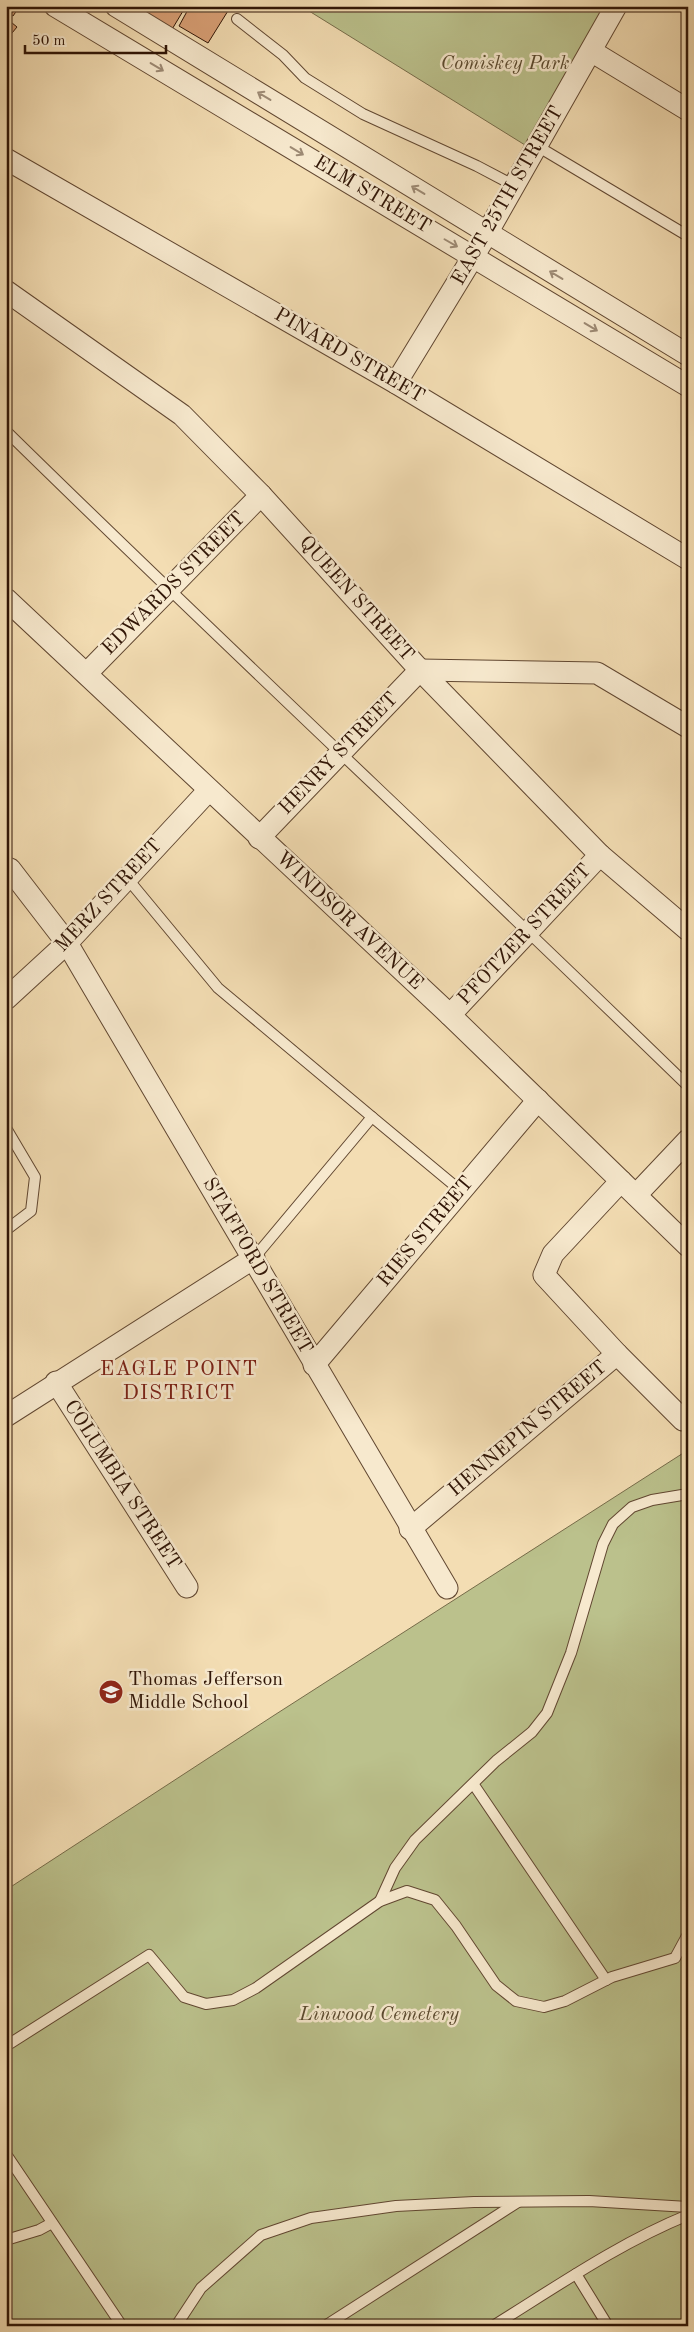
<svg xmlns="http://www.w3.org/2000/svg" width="694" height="2332" viewBox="0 0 694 2332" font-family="'Old Standard TT',serif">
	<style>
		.green { fill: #bbc18c; stroke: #766b49 }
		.building { fill: #d9a076; stroke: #301506 }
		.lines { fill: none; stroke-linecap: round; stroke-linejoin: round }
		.lane-casing { stroke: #614731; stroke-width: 12 }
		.street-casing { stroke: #614731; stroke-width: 23 }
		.lane { stroke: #f7e9ce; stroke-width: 10 }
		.street { stroke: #f7e9ce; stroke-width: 21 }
		.oneway { stroke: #9d8a74 }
		.labels { text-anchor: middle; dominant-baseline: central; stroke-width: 5; stroke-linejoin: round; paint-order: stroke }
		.park-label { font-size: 20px; font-style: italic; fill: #5a492e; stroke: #f7e9ce }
		.street-label { font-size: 20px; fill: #301506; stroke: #f7e9ce }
		.poi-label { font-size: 20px; fill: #301506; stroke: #f7e9ce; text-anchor: start }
		.neighbourhood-label { font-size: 21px; letter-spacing: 1px; fill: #7a1f14; stroke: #f7e9ce }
	</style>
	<rect width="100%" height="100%" fill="#f3ddb3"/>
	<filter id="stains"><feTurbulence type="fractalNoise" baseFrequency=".004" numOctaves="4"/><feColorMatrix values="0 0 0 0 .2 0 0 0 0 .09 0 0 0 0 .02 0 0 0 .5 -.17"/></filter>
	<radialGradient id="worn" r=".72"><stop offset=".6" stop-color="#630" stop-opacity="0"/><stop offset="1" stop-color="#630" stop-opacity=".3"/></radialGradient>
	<!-- green -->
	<g class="green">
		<path d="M301 6H616L525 145Z"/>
		<path d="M688 1450V2326H6V1890L273 1716Z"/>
	</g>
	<!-- building -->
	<g class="building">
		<path d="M6 6H20L13 16 6 12Z"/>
		<path d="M131 6H186L171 31Z"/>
		<path d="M190 6H231L208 43 179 26Z"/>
		<path d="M6 18 17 27 7 39H6Z"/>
	</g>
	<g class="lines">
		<defs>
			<g id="lane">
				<path d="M237 19 283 55 305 78 363 114 477 166 515 186"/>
				<path d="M537 146 688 236"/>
				<path d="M6 431C231 652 462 866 688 1086"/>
				<path d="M127 878 218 988 372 1117 254 1258"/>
				<path d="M372 1117 461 1191"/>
				<path d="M6 1128 35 1177 31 1211 6 1230"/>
				<path d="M474 1785 606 1980"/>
				<path d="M380 1901 395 1868 415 1840 496 1761 532 1732 547 1713 571 1653 603 1544 613 1524 632 1507 652 1500 688 1494"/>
				<path d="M6 2046 149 1955 184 1997 206 2004 233 2000 256 1988 380 1901 407 1891 435 1900 456 1926 496 1985 516 2001 544 2007 565 2001 612 1977 675 1958 688 1934"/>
				<path d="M6 2154 122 2326"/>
				<path d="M6 2240 39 2230 52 2223"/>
				<path d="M576 2274 608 2326"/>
				<path d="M176 2326 201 2288 261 2235 311 2218 396 2206 474 2202 589 2201 688 2207"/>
				<path d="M325 2326 518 2202"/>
				<path d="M493 2326C556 2287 619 2243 688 2215"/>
			</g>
			<g id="street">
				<path d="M55 6 688 386"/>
				<path d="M116 6 688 355"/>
				<path d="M591 51 688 110"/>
				<path d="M6 159 396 383 688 559"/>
				<path d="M6 291 182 415 261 495 420 670 600 855 688 930"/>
				<path d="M396 383 482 242 616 6"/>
				<path d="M6 599 450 1015 688 1246"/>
				<path d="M87 673 261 495"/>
				<path d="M259 838 420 670 597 673 688 727"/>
				<path d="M6 868 10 869 67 943 447 1588"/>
				<path d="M6 999 67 943 209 790"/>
				<path d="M450 1015 600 855"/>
				<path d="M636 1195 688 1140"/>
				<path d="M617 1354 544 1275 553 1254 621 1181"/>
				<path d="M314 1365 538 1100"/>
				<path d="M56 1382 187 1587"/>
				<path d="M6 1416 254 1258"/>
				<path d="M410 1529 617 1354 683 1420H688"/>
			</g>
		</defs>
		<!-- lane casing -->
		<use href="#lane" class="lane-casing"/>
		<!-- street casing -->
		<use href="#street" class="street-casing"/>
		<!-- lane -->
		<use href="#lane" class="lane"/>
		<!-- street -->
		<use href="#street" class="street"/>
	</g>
	<!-- one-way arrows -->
	<defs><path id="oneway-shaft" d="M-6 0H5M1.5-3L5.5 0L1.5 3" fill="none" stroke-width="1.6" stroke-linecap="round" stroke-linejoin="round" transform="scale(1.25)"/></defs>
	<g class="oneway">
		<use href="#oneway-shaft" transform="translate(157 67) rotate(31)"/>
		<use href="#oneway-shaft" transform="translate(264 96) rotate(-149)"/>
		<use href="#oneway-shaft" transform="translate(297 151) rotate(31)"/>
		<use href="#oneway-shaft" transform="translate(418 190) rotate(-149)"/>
		<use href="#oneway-shaft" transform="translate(451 243) rotate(30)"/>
		<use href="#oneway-shaft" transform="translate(556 275) rotate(-149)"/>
		<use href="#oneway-shaft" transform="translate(591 327) rotate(31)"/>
	</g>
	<!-- icons -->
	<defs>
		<symbol id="school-disc" viewBox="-11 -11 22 22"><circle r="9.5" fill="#8f2418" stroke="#f7e9ce"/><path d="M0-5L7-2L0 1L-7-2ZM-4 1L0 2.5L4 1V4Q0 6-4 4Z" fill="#fff"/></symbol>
	</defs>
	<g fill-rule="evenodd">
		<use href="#school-disc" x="97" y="1678" width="28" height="28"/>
	</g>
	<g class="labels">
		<!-- park labels -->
		<g class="park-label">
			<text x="505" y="64">Comiskey Park</text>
			<text x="379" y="2015">Linwood Cemetery</text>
		</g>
		<!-- street labels -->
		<g class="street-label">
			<text transform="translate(372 195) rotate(31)">ELM STREET</text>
			<text transform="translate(508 196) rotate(-60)">EAST 25TH STREET</text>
			<text transform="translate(349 356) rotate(30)">PINARD STREET</text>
			<text transform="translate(174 584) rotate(-45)">EDWARDS STREET</text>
			<text transform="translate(356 599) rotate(48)">QUEEN STREET</text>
			<text transform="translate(339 754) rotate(-46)">HENRY STREET</text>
			<text transform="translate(109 896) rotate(-47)">MERZ STREET</text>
			<text transform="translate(349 921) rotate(43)">WINDSOR AVENUE</text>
			<text transform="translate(525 935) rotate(-47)">PFOTZER STREET</text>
			<text transform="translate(426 1232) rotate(-50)">RIES STREET</text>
			<text transform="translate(257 1266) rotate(60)">STAFFORD STREET</text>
			<text transform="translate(528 1429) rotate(-40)">HENNEPIN STREET</text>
			<text transform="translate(122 1485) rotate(57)">COLUMBIA STREET</text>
		</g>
		<!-- poi labels -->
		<g class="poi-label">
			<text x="128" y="1680">Thomas Jefferson<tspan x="128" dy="23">Middle School</tspan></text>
		</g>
		<!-- neighbourhood labels -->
		<g class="neighbourhood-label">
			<text x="179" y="1369">EAGLE POINT<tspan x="179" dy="24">DISTRICT</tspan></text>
		</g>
	</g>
	<!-- margin -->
	<rect width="694" height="2332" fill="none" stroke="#f3ddb3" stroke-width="25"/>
	<rect x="8" y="8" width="679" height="2317" fill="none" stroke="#301506" stroke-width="2.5"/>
	<rect x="12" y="12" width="669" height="2307" fill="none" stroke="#301506"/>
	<!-- scale -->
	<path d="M25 45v8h141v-8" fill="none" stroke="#301506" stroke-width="2.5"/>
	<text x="32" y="45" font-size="15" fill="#301506" stroke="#f7e9ce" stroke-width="4" paint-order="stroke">50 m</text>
	<rect width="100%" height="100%" filter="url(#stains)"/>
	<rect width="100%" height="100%" fill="url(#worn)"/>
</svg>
